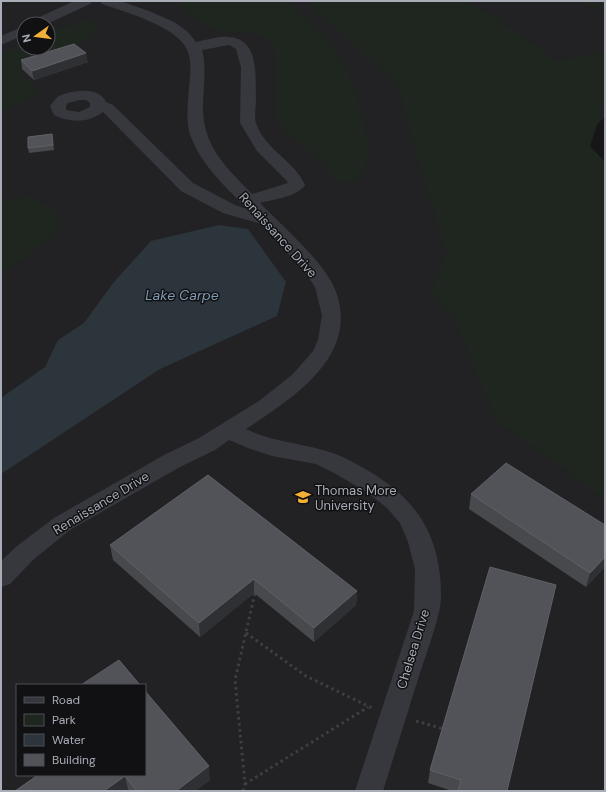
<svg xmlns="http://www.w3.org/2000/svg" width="606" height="792" viewBox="0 0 606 792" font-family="'DM Sans',sans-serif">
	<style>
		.built { fill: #222225; fill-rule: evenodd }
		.green { fill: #1e261f }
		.water { fill: #2c353c }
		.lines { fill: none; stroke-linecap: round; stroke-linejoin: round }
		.path { stroke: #3d3f44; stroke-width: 3; stroke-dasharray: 2.5 3.5; stroke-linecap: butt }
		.minor { fill: #37383d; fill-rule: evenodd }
		.wall { fill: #47494d }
		.shaded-wall { fill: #2f3033 }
		.building { fill: #525359; stroke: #5f6168 }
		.labels { text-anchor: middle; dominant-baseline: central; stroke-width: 3; stroke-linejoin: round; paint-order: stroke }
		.street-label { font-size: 13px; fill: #a8adb8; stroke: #111113 }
		.poi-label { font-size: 13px; fill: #a8adb8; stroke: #111113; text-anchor: start }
		.water-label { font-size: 14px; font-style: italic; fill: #7f9bb3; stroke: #111113 }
	</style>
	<rect width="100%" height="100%" fill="#161618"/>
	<!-- built -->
	<path class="built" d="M1 1H605V117L502 212 605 310V791H1ZM24 24H48V48H24ZM17 685H145V775H17Z"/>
	<!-- green -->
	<g class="green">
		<path d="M175 1H287L306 17 331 45 352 80 371 152 361 176 353 181 342 182 335 180 325 165 312 153 285 132 276 118V52C262 22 233 39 210 27 197 21 185 10 175 1Z"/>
		<path d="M305 1H463L488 13 558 61 605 51V102L590 146 605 162V499L496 420 455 321 431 291 447 253 421 170 398 85Z"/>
		<path d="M576 1H605V11L577 2Z"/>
		<path d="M84 20 95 22 98 27C76 54 52 56 20 67L22 75 39 89 33 96 1 113V53L24 43V48H48V33Z"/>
		<path d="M26 196C44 200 56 209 61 226L49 240 1 274V202Z"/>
	</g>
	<!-- water -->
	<path class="water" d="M219 225 248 229 286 282 277 316 160 369 1 474V398L45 367 58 340 84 323 114 282 151 241Z"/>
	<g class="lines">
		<!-- path -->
		<g class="path">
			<path d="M246 633 306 676 372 708"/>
			<path d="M416 721 444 729"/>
			<path d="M245 784 368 707"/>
			<path d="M243 791 245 784 235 680 255 593"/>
		</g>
		<!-- minor -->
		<g class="minor">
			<path d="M74 1H92L90 4 47 24H29L31 21Z"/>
			<path d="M100 1H120L149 11 174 22 188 32 196 42C207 40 219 36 229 37 260 39 255 77 256 99 256 106 254 117 256 123 265 150 295 161 305 185 297 197 274 199 260 203 281 225 322 260 334 287 363 354 293 398 246 429 278 445 314 443 347 459 398 485 434 515 440 576 441 587 442 601 439 612 434 633 426 655 419 676 407 714 395 753 383 791H355L414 611 415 569 408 542 400 523 387 508 368 493 336 474 316 464 272 456 248 448 229 440 215 450 180 467 70 530 33 560 10 584 1 587V561L17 546 54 518 164 455 199 438 259 401 293 374 313 351 318 340 322 315 315 287 304 271 261 224 223 213 181 191 103 112C89 123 70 123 54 115L50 106C53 103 55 98 59 96 72 90 99 86 106 102L113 105 193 183 235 205 247 209C226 187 202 166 191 137 185 122 188 104 189 88 190 76 192 64 188 52 180 27 125 12 102 4ZM229 45 236 49 241 67 240 123 257 151 286 180 288 183 252 194C227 168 203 147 203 108 203 88 207 69 202 50ZM80 100H86L90 103V107L79 112 66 110V106L68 103Z"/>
			<path d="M24 26V35L1 45V36Z"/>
		</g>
	</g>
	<!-- wall -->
	<g class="wall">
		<path d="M21 60 88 62 34 80 22 69Z"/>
		<path d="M52 134 54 150 29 153 28 148Z"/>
		<path d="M471 494 605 525V567L586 587 469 509Z"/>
		<path d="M110 545 357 591 356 605 314 642 254 593 200 637 113 560Z"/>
		<path d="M430 770 507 791H452L428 783Z"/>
		<path d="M38 775H145L210 780 195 791H129L128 789 125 791H15Z"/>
	</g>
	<!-- shaded-wall -->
	<g class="shaded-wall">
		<path d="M86 53 88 62 34 80 32 71Z"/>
		<path d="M605 557V567L586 587 590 573Z"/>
		<path d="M254 579V593L200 637 199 623Z"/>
		<path d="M357 591 356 605 314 642V628Z"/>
		<path d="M209 766 210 780 195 791H176Z"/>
		<path d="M125 776 128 789 125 791H104Z"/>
	</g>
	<!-- building -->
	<g class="building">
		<path d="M74 44 86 53 32 71 21 60Z"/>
		<path d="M52 134 53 145 28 148V137Z"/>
		<path d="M506 463 605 525V557L590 573 471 494Z"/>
		<path d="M208 475 357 591 314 628 254 579 199 623 110 545Z"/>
		<path d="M490 567 556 585 507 791H458L461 780 430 770Z"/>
		<path d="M119 660 140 685H81Z"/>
		<path d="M145 691 209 766 176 791H137L125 776 104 791H15L38 775H145Z"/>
	</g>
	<!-- icons -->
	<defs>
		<symbol id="university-bare" viewBox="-9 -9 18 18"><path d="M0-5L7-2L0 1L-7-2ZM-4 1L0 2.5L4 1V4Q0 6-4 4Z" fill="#f2b134" stroke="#111113" stroke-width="2.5" paint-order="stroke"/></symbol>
	</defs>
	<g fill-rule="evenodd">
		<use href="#university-bare" x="292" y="486" width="22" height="22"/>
	</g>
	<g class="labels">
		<!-- street labels -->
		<g class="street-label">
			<text transform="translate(278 235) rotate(48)">Renaissance Drive</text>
			<text transform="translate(101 503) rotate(-31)">Renaissance Drive</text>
			<text transform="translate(413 649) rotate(-73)">Chelsea Drive</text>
		</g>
		<!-- poi labels -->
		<g class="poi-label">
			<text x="315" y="490">Thomas More<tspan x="315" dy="15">University</tspan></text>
		</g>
		<!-- water labels -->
		<g class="water-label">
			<text x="182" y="295">Lake Carpe</text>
		</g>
	</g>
	<!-- border -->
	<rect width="606" height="792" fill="none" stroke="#a8adb8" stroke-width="4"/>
	<!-- legend -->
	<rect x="16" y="684" width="130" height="92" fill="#111113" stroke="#4d4f55"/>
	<rect x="24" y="697" width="20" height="6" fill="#37383d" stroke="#4d4f55"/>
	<text x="52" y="704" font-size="12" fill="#a8adb8">Road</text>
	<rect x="24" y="714" width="20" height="12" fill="#1e261f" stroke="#4d4f55"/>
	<text x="52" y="724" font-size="12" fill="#a8adb8">Park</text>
	<rect x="24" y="734" width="20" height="12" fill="#2c353c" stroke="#4d4f55"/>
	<text x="52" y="744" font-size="12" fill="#a8adb8">Water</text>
	<rect x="24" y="754" width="20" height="12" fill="#525359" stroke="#4d4f55"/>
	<text x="52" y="764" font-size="12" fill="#a8adb8">Building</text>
	<!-- north arrow -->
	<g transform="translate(36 36) rotate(256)"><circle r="19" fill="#111113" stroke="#4d4f55"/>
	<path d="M0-3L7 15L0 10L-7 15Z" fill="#f2b134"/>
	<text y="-6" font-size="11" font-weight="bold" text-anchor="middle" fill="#a8adb8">N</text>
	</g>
</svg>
